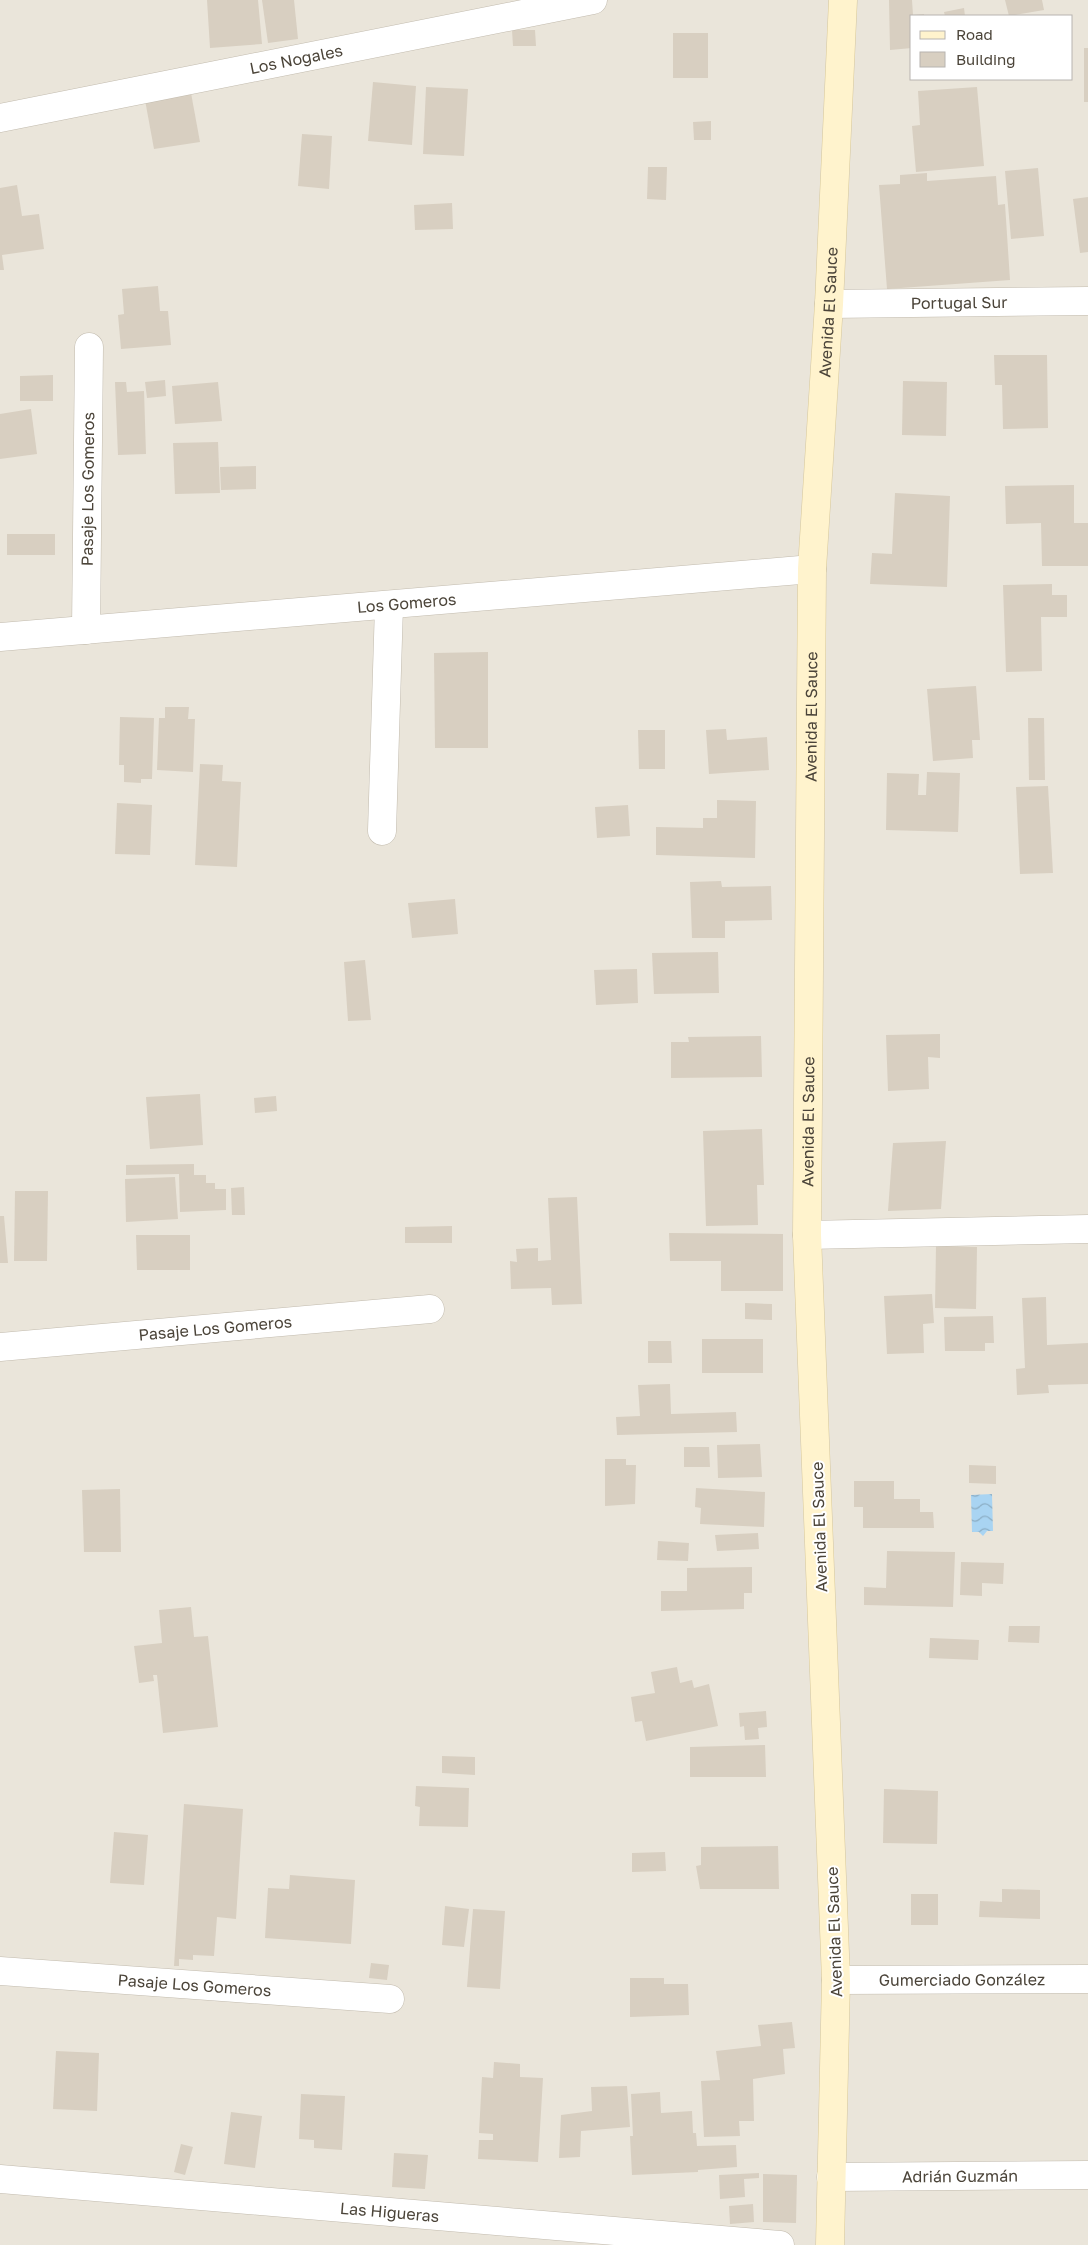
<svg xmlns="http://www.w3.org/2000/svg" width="1088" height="2245" viewBox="0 0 1088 2245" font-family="'Golos Text',sans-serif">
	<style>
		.residential { fill: #eae5da; fill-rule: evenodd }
		.water { fill: url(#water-waves) }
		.building { fill: #d8cfc1 }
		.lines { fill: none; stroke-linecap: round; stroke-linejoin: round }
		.street-casing { stroke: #c2bbae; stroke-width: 29 }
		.secondary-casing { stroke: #d6c79b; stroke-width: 29 }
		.street { stroke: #fff; stroke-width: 28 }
		.secondary { stroke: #fff3cd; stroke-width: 28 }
		.labels { text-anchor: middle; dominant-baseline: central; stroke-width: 4; stroke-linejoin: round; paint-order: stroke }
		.street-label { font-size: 16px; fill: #4b4439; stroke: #fff }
	</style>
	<defs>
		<pattern id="water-waves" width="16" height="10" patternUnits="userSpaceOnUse" patternTransform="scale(1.25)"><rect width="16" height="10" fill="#a9d4f2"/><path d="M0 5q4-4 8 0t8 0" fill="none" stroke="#8caec5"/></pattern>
	</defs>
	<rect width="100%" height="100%" fill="#f6f3ec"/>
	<!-- residential -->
	<path class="residential" d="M0 0H1088V2245H0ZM912 16H1072V79H912Z"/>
	<!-- water -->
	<path class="water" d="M992 1494 993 1531H987L983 1536 979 1532H972L971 1495Z"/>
	<!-- building -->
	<g class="building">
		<path d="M207 0H258L262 44 210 48Z"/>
		<path d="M262 0H294L298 39 268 43Z"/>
		<path d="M889 0H912L913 15 924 14V16H912V48L890 50Z"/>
		<path d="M1005 0H1042L1044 10 1009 16Z"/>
		<path d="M964 8 965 16H945L944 12Z"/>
		<path d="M512 30H535L536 46H513Z"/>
		<rect x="673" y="33" width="35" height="45"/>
		<rect x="1084" y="48" width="4" height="54"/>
		<path d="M373 82 416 86 412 145 368 141Z"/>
		<path d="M426 87 468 89 464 156 423 154Z"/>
		<path d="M977 87 984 166 916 172 912 126 920 125 918 91Z"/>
		<path d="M191 93 200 142 154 149 145 100Z"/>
		<path d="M711 121V140H694L693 122Z"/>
		<path d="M302 134 332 136 329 189 298 186Z"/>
		<path d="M648 167H667L666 200 647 199Z"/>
		<path d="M1038 168 1044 236 1011 239 1005 171Z"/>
		<path d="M927 173V181L996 176 998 205 1005 204 1010 280 887 289 879 185 900 184V175Z"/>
		<path d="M17 185 22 216 39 214 44 249 2 255 4 270H0V188Z"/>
		<path d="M1088 197V252L1080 253 1073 199Z"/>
		<path d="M452 203 453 229 415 230 414 205Z"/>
		<path d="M158 286 160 311H168L171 345 121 349 118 315 124 314 122 289Z"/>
		<path d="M994 355H1047L1048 428 1003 429 1002 385H995Z"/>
		<path d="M53 375V401H20V376Z"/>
		<path d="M165 380 166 396 147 398 145 382Z"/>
		<path d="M903 381 947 382 946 436 902 435Z"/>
		<path d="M115 382H126L127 392 144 391 146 454 118 455Z"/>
		<path d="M218 382 222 421 175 424 172 386Z"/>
		<path d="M31 409 37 454 0 459V414Z"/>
		<path d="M218 442 220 493 175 494 173 443Z"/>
		<path d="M256 466V489L221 490 220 467Z"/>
		<path d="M1074 485V523H1088V566H1042L1041 523 1006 524 1005 486Z"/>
		<path d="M895 493 950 496 947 587 870 584 872 553 892 554Z"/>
		<rect x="7" y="534" width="48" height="21"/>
		<path d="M1052 584V595H1067V617H1041L1042 671 1006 672 1003 585Z"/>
		<path d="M488 652V748H435L434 653Z"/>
		<path d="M976 686 980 740H972L973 758 933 761 927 689Z"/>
		<path d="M165 707H189L188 719H195L193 772 157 770 159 718H165Z"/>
		<path d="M120 717 154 718 152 779H141V783L124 782V765H119Z"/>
		<path d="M1028 718H1044L1045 780H1029Z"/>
		<path d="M726 729 727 740 767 737 769 770 709 774 706 730Z"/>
		<path d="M638 730H665V769H639Z"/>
		<path d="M200 764 223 765 222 781 241 782 237 867 195 865Z"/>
		<path d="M927 772 960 773 958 832 886 830 887 773 919 774 918 795H926Z"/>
		<path d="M1048 786 1053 873 1020 874 1016 787Z"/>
		<path d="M717 800 756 801 755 858 656 855V827L703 828V818H717Z"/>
		<path d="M117 803 152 805 150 855 115 854Z"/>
		<path d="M628 805 630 836 597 838 595 807Z"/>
		<path d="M721 881 722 887 771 886 772 920 725 921V938H692L690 882Z"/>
		<path d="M455 899 458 934 412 938 408 903Z"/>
		<path d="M718 952 719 993 654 994 652 953Z"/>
		<path d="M365 960 371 1020 348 1021 344 962Z"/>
		<path d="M637 969 638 1003 596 1005 594 970Z"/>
		<path d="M940 1034V1058L928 1057 929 1089 888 1091 886 1035Z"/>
		<path d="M761 1036 762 1077 671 1078V1042H689L688 1037Z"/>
		<path d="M200 1094 203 1145 150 1149 146 1097Z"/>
		<path d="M276 1096 277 1111 255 1113 254 1098Z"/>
		<path d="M762 1129 764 1185H757L758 1225 706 1226 703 1131Z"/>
		<path d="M946 1141 941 1209 888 1211 893 1143Z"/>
		<path d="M194 1164V1175H206V1183H215V1189H226V1210L180 1212 179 1174 126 1175V1165Z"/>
		<path d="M175 1177 178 1219 126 1222 125 1179Z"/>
		<path d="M244 1187 245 1215H232L231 1188Z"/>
		<path d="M15 1191H48L47 1261H14Z"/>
		<path d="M577 1197 582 1304 552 1305 551 1288 511 1289 510 1261 517 1262 516 1249 538 1248V1261L551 1260 548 1198Z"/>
		<path d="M0 1216H4L8 1263H0Z"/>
		<path d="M452 1226V1243H405V1227Z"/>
		<path d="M669 1233 783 1234V1291H721V1261H670Z"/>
		<path d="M136 1235H190V1270H137Z"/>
		<path d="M936 1246 977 1247 976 1309 935 1308Z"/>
		<path d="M932 1294 934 1323 923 1324 924 1353 887 1354 884 1296Z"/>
		<path d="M1046 1297 1047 1345 1088 1343V1384L1048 1385 1049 1393 1017 1395 1016 1369 1025 1368 1022 1298Z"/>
		<path d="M745 1303 772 1304V1320L745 1319Z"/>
		<path d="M993 1316 994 1343H985V1351H945L944 1317Z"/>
		<rect x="702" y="1339" width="61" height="34"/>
		<path d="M648 1341H671L672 1363H648Z"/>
		<path d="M670 1384 671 1414 736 1412 737 1432 617 1435 616 1417 640 1416 638 1385Z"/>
		<path d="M760 1444 762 1477 718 1478 717 1445Z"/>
		<path d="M684 1447H709L710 1467H684Z"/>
		<path d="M605 1459H626V1465H636L635 1504 605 1506Z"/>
		<path d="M969 1465 996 1466V1484L969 1483Z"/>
		<path d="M854 1481H894V1499H920V1512H933L934 1528H863V1507H854Z"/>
		<path d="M696 1488 765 1492 764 1527 700 1524 701 1508 695 1507Z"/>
		<path d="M120 1489 121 1552H84L82 1490Z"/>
		<path d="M758 1533 759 1549 717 1551 715 1535Z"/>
		<path d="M658 1541 689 1543 688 1561 657 1560Z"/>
		<path d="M887 1551 955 1552 953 1607 864 1605V1587L886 1588Z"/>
		<path d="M961 1562 1004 1563 1003 1584 982 1583V1596L960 1595Z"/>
		<path d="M752 1567V1593H744V1609L661 1611V1591H687V1568Z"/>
		<path d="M191 1607 194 1637 208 1636 218 1727 163 1733 157 1675H153L154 1681 139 1683 134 1646 162 1643 159 1610Z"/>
		<path d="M1009 1626H1040L1039 1643 1008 1642Z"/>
		<path d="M930 1638 979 1640 978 1660 929 1658Z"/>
		<path d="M677 1667 680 1683 692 1680 694 1688 709 1684 718 1726 646 1741 642 1721 635 1722 631 1697 655 1693 651 1672Z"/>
		<path d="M766 1711 767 1727 758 1728 759 1739 745 1740 744 1726 740 1727 739 1713Z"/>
		<path d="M765 1745 766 1777H690V1747Z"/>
		<path d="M442 1756 475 1757V1775L442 1773Z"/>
		<path d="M416 1786 469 1788 468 1827 419 1826 420 1807 415 1806Z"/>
		<path d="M884 1789 938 1791 937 1844 883 1843Z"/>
		<path d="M184 1804 243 1809 236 1919 217 1917 214 1956 193 1955V1960L179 1959V1966H174Z"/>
		<path d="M114 1832 148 1835 144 1885 110 1883Z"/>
		<path d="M778 1846 779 1889H700L696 1866 701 1865V1847Z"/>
		<path d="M665 1852 666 1871 632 1872V1853Z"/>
		<path d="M290 1875 355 1880 351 1944 265 1938 268 1888 289 1889Z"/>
		<path d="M1002 1889 1040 1890V1919L979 1917 980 1901 1002 1902Z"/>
		<rect x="911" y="1894" width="27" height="31"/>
		<path d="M445 1906 469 1909 464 1947 442 1945Z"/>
		<path d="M473 1909 505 1911 500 1989 467 1987Z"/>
		<path d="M371 1963 389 1965 387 1980 369 1978Z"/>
		<path d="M630 1978H664V1984H688L689 2015 630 2017Z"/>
		<path d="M792 2022 795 2048 783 2049 785 2074 753 2079 754 2121H739L740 2136 704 2137 701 2081 720 2080 716 2051 761 2046 758 2025Z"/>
		<path d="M56 2051 99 2053 97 2111 53 2109Z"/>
		<path d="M494 2062 520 2064V2077L543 2078 538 2162 478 2159 479 2140H493V2134L479 2133 482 2077 493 2078Z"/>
		<path d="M627 2086 630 2127 581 2131 580 2157 559 2158 561 2115 592 2111 591 2087Z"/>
		<path d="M660 2092 661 2113 692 2111 693 2133H696L697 2146 736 2145 737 2167 698 2170V2172L632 2175 630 2136H633L631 2094Z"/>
		<path d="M301 2094 345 2096 342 2150 314 2148V2140L299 2139Z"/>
		<path d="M231 2112 262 2116 255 2168 224 2164Z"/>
		<path d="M181 2144 193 2147 185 2175 174 2172Z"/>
		<path d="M394 2153 428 2155 425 2189 392 2187Z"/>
		<path d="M759 2173V2178L744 2179 745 2197 720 2199 719 2175Z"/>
		<path d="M763 2174 797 2175 796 2223 763 2222Z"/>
		<path d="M753 2204 754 2222 730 2224 729 2206Z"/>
	</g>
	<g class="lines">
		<defs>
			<g id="street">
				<path id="s1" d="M0 118 593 0"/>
				<path id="s2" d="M829 304 1088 301"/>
				<path id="s3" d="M86 630 89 347"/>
				<path id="s4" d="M0 637 812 569"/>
				<path d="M382 831 389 606"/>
				<path d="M807 1235 1088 1229"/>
				<path id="s5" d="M0 1347 430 1309"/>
				<path id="s6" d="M0 1971 390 1999"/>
				<path id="s7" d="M836 1980 1088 1979"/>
				<path id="s8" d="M831 2177 1088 2175"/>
				<path id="s9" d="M0 2179 780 2245"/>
			</g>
			<g id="secondary">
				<path id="s10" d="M830 2245 836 1980 807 1235 812 569 829 304 843 0"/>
			</g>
		</defs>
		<!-- street casing -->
		<use href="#street" class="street-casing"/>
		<!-- secondary casing -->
		<use href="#secondary" class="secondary-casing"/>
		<!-- street -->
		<use href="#street" class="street"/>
		<!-- secondary -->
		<use href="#secondary" class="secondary"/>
	</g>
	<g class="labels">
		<!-- street labels -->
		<g class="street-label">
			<text stroke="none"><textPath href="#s1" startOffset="302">Los Nogales</textPath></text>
			<text stroke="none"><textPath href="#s2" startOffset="130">Portugal Sur</textPath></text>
			<text stroke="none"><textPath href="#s10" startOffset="1934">Avenida El Sauce</textPath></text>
			<text stroke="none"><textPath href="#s3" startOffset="141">Pasaje Los Gomeros</textPath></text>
			<text stroke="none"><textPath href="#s4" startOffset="408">Los Gomeros</textPath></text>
			<text stroke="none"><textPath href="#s10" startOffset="1529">Avenida El Sauce</textPath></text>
			<text stroke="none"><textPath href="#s10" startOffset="1124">Avenida El Sauce</textPath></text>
			<text stroke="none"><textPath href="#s5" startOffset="216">Pasaje Los Gomeros</textPath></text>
			<text transform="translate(819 1527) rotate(-92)">Avenida El Sauce</text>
			<text transform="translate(834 1932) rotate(-92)">Avenida El Sauce</text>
			<text stroke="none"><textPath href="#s7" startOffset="126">Gumerciado González</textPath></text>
			<text stroke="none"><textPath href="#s6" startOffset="195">Pasaje Los Gomeros</textPath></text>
			<text stroke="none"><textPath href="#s8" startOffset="129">Adrián Guzmán</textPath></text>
			<text stroke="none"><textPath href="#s9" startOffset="391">Las Higueras</textPath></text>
		</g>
	</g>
	<!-- legend -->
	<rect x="910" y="15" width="162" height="65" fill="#ffffff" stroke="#b7b4b0"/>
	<rect x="920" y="31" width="25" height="8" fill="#fff3cd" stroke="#b7b4b0"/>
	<text x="956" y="40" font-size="15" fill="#4b4439">Road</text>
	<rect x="920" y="52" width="25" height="15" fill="#d8cfc1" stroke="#b7b4b0"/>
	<text x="956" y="65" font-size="15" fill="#4b4439">Building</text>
</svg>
